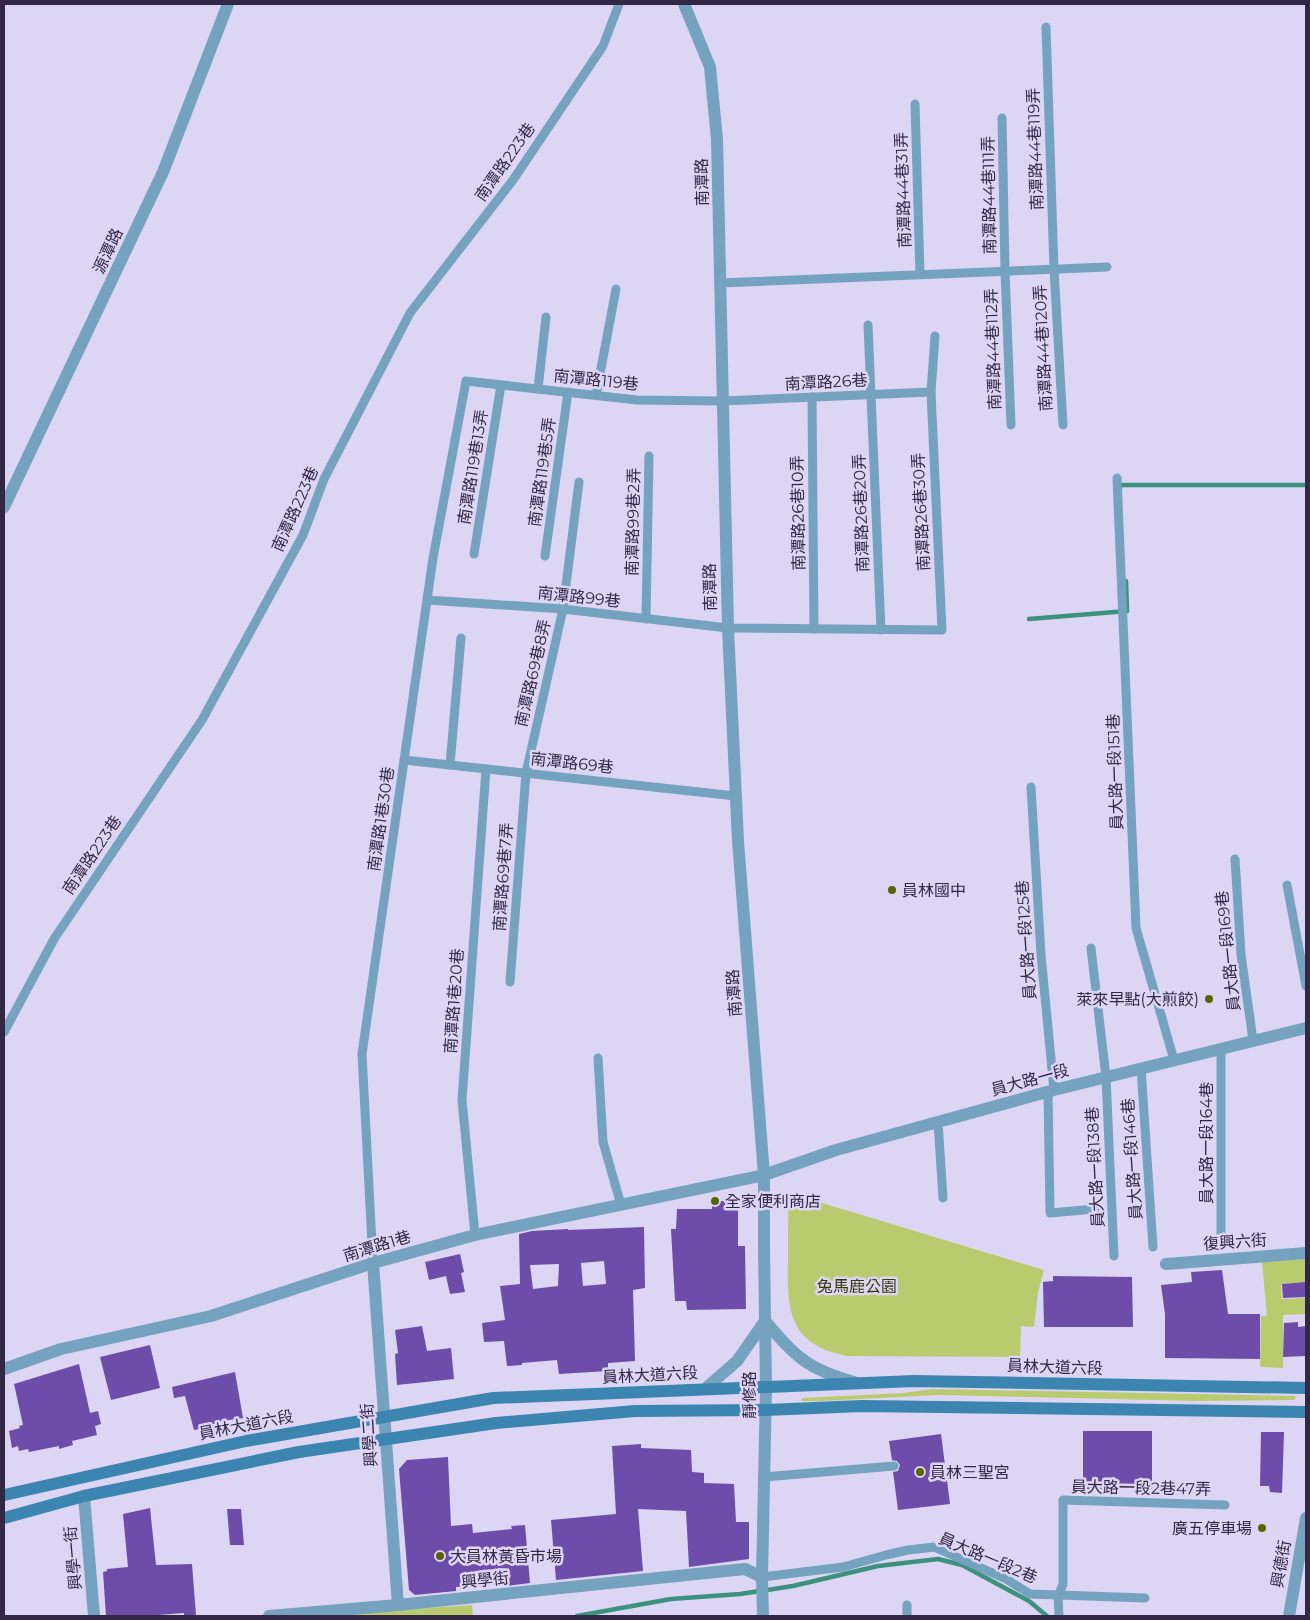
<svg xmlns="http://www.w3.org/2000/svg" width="1310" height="1620" viewBox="0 0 1310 1620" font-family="Montserrat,'Noto Sans TC',sans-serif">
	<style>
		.green { fill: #baca6f }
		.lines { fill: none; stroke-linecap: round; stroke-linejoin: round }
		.stream { stroke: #3c917f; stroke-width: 4.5 }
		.building { fill: #6e4daa; fill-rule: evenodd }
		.service { stroke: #75a2bf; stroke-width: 9 }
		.minor { stroke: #75a2bf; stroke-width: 12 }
		.tertiary { stroke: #75a2bf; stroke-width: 12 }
		.secondary { stroke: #3c85b0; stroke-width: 12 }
		.poi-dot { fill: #586304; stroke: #ddd5f4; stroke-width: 2 }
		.labels { text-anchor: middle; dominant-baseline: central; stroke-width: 5; stroke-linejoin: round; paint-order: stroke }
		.street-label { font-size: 16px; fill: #322846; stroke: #ddd5f4 }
		.poi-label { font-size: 16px; fill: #322846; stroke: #ddd5f4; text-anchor: start }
		.park-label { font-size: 16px; fill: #343b0a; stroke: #ddd5f4 }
	</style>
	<rect width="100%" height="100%" fill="#ddd5f4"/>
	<!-- green -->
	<g class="green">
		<path d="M789 1193 1044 1270 1038 1292 1034 1327 1021 1326 1020 1357 847 1356C788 1344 787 1310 788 1259 788 1237 788 1215 789 1193Z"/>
		<path d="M1306 1259V1282L1281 1284 1282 1299 1306 1298V1314L1283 1315V1368L1260 1367 1261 1316H1267L1262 1262Z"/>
		<path d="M932 1389 1295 1396 1296 1398 1294 1400 1198 1401 939 1395 820 1401H802L801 1400 802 1398 904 1393Z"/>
		<path d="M472 1605 473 1616H345V1614Z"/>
	</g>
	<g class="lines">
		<!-- stream -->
		<g class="stream">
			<path d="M1120 489V485H1306"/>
			<path d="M1029 619 1127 611 1126 581"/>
			<path d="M577 1616 671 1599 740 1594 793 1586 878 1566 938 1559 962 1565 1029 1601 1047 1616"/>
		</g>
	</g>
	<!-- building -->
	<g class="building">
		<path d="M712 1201H738V1246H745L746 1309 687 1310 686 1301H675L671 1229H676L677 1209H712Z"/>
		<path d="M644 1227 645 1288 633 1290 635 1361 608 1363V1371L559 1374 557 1360 522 1363V1365L507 1366 504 1341 484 1342 482 1323 505 1320 500 1286 520 1284 519 1234 532 1231 568 1229V1230ZM604 1261 606 1284 583 1286 581 1263ZM559 1264 558 1286 533 1289 530 1265Z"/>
		<path d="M460 1254 464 1272 461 1273 465 1292 450 1294 446 1276 429 1280 425 1262Z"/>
		<path d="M1222 1270 1228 1314H1260V1359L1165 1358V1314L1161 1285 1192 1282 1191 1272Z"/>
		<path d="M1053 1276 1132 1277 1133 1327H1044L1043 1282 1053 1281Z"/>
		<path d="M1306 1282V1297L1283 1298 1282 1284Z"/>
		<path d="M1298 1322V1327L1306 1326V1356L1283 1357 1284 1323Z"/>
		<path d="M422 1326 427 1351 451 1348 454 1379 397 1385 395 1354 398 1353 395 1330Z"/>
		<path d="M150 1345 160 1388 111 1400 100 1357Z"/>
		<path d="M79 1364 90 1413 98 1411 101 1424 95 1426 97 1435 72 1441 73 1445 59 1449V1446L29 1452 28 1449 19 1451 18 1446 12 1448 9 1431 20 1428 19 1426 23 1425 14 1384Z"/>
		<path d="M235 1372 243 1418 215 1422 216 1426 194 1430 185 1396 174 1398 172 1387Z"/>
		<rect x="1083" y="1431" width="69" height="58"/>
		<path d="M1261 1432H1284L1282 1493 1270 1492 1269 1486H1260Z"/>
		<path d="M941 1434 950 1504 898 1510 893 1472 898 1471 900 1465 897 1461 892 1460 889 1441Z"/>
		<path d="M641 1444V1448L691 1450 692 1472 704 1473V1483L734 1484 736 1522H749V1559L689 1567 686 1511 638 1509 643 1571 556 1580 551 1520 616 1514 612 1446Z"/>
		<path d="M448 1457 451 1526 472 1524 473 1533 512 1529 511 1526 525 1525 530 1583 507 1586 505 1568 475 1571 476 1586 456 1587V1591L415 1595 409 1590 399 1469 407 1460Z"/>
		<path d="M150 1508 156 1565 192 1564 196 1615 184 1616V1613L146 1616H106L103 1572 107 1571V1569L128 1567 123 1514Z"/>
		<path d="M227 1509H241L244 1545H230Z"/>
	</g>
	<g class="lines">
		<!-- service -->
		<g class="service">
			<path d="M1046 27 1054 269 1063 425"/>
			<path d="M915 104 920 274"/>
			<path d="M1002 118 1005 271 1011 425"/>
			<path d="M720 283 1107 267"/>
			<path d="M868 325 881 630"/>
			<path d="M538 389 546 317"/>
			<path d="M596 395 616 289"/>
			<path d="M812 397 814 629"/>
			<path d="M1117 478 1136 928 1174 1060"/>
			<path d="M474 554 501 385"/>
			<path d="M545 556 568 392"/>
			<path d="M427 600 563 609 728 628 942 630 931 392 935 336"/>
			<path d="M646 619 649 456"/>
			<path d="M404 760 736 796"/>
			<path d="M450 765 461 638"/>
			<path d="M1031 787 1041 955 1054 1090"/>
			<path d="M1235 859 1241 955 1253 1040"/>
			<path d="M1287 885 1306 986"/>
			<path d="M1091 948 1106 1077 1114 1256"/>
			<path d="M510 982 526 773 563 609 579 482"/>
			<path d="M4 1032 54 939 202 720 303 535 324 479 410 313 513 180 603 46 619 4"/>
			<path d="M1221 1048V1239"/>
			<path d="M598 1058 603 1142 621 1205"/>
			<path d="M1141 1068 1153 1247"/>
			<path d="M1048 1093 1050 1213 1095 1209"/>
			<path d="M938 1122 943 1198"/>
			<path d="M475 1235 462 1100 486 769"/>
			<path d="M373 1263 362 1054 433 558 466 381 637 400 723 401 931 392"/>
			<path d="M764 1477 894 1466"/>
			<path d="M762 1577 843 1567 886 1555 908 1550 934 1547 1006 1579 1030 1594 1145 1598"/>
			<path d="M907 1616V1605"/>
			<path d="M1059 1616 1058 1596 1063 1584V1500L1225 1505"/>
		</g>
		<!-- minor -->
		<g class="minor">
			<path d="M4 507 163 172 228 4"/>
			<path d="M373 1263 398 1605"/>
			<path d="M1166 1264 1306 1253"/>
			<path d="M4 1369 61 1349 211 1316 373 1263 475 1235 764 1175"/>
			<path d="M84 1496 94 1616"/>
			<path d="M269 1616 398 1605 745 1569 762 1577"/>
			<path d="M1289 1616 1306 1518"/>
		</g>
		<!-- tertiary -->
		<g class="tertiary">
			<path d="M684 4 710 67 717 139 728 628 738 841 764 1175V1249L766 1388 762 1577 763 1616"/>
			<path d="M764 1175 836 1150 1054 1090 1306 1028"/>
			<path d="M705 1389 737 1361 765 1321C796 1357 807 1369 854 1382"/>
		</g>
		<!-- secondary -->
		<g class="secondary">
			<path d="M4 1495 246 1441 493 1398 914 1381 1306 1388"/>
			<path d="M4 1518 84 1496 299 1452 496 1423 635 1411 766 1410 862 1406 1306 1412"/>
		</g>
	</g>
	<!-- markers -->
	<g class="poi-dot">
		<circle cx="892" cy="890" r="5"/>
		<circle cx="1209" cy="999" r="5"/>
		<circle cx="715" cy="1201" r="5"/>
		<circle cx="920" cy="1472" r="5"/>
		<circle cx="1262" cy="1528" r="5"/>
		<circle cx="440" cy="1556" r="5"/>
	</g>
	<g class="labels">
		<!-- street labels -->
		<g class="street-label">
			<text transform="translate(1035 149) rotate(-92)">南潭路44巷119弄</text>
			<text transform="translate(505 162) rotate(-55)">南潭路223巷</text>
			<text transform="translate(702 182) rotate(-91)">南潭路</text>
			<text transform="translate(903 190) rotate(-92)">南潭路44巷31弄</text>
			<text transform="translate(989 195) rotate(-91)">南潭路44巷111弄</text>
			<text transform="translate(108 251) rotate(-65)">源潭路</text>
			<text transform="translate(1043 348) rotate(-93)">南潭路44巷120弄</text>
			<text transform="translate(993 349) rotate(-92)">南潭路44巷112弄</text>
			<text transform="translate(596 380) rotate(6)">南潭路119巷</text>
			<text transform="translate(826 382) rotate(-3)">南潭路26巷</text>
			<text transform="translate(473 467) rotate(-81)">南潭路119巷13弄</text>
			<text transform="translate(542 472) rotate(-82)">南潭路119巷5弄</text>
			<text transform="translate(295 509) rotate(-66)">南潭路223巷</text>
			<text transform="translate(921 512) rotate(-93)">南潭路26巷30弄</text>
			<text transform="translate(798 513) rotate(-91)">南潭路26巷10弄</text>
			<text transform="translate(861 513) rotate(-92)">南潭路26巷20弄</text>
			<text transform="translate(633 522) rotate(-89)">南潭路99巷2弄</text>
			<text transform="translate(710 587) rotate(-91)">南潭路</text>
			<text transform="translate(579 597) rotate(6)">南潭路99巷</text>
			<text transform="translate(533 673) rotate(-77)">南潭路69巷8弄</text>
			<text transform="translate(572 763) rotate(6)">南潭路69巷</text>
			<text transform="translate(1115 772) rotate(-92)">員大路一段151巷</text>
			<text transform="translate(381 819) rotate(-82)">南潭路1巷30巷</text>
			<text transform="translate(92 855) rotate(-56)">南潭路223巷</text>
			<text transform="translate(503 877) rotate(-86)">南潭路69巷7弄</text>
			<text transform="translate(1026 940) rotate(-94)">員大路一段125巷</text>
			<text transform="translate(1228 951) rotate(-96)">員大路一段169巷</text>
			<text transform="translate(734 993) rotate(-94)">南潭路</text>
			<text transform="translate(454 1001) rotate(-86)">南潭路1巷20巷</text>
			<text transform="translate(1030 1080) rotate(-15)">員大路一段</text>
			<text transform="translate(1206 1143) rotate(-90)">員大路一段164巷</text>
			<text transform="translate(1132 1159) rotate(-94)">員大路一段146巷</text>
			<text transform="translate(1095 1167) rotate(-93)">員大路一段138巷</text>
			<text transform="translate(1235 1242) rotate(-4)">復興六街</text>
			<text transform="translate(377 1246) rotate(-17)">南潭路1巷</text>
			<text transform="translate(1055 1367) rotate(2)">員林大道六段</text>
			<text transform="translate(650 1375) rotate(-3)">員林大道六段</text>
			<text transform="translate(749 1395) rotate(-90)">靜修路</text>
			<text transform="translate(246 1425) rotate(-11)">員林大道六段</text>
			<text transform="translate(369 1435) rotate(-94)">興學二街</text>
			<text transform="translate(1141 1488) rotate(1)">員大路一段2巷47弄</text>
			<text transform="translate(73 1558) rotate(-95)">興學一街</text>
			<text transform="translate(988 1558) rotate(23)">員大路一段2巷</text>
			<text transform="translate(1281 1564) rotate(-80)">興德街</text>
			<text transform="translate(485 1580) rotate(-6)">興學街</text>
		</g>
		<!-- poi labels -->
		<g class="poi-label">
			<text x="902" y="890">員林國中</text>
			<text x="1199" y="999" text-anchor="end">萊來早點(大煎餃)</text>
			<text x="725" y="1201">全家便利商店</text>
			<text x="930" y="1472">員林三聖宮</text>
			<text x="1252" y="1528" text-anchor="end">廣五停車場</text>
			<text x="450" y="1556">大員林黃昏市場</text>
		</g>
		<!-- park labels -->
		<g class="park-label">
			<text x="857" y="1286">兔馬鹿公園</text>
		</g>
	</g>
	<!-- border -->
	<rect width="1310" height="1620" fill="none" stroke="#322846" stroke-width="10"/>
</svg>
